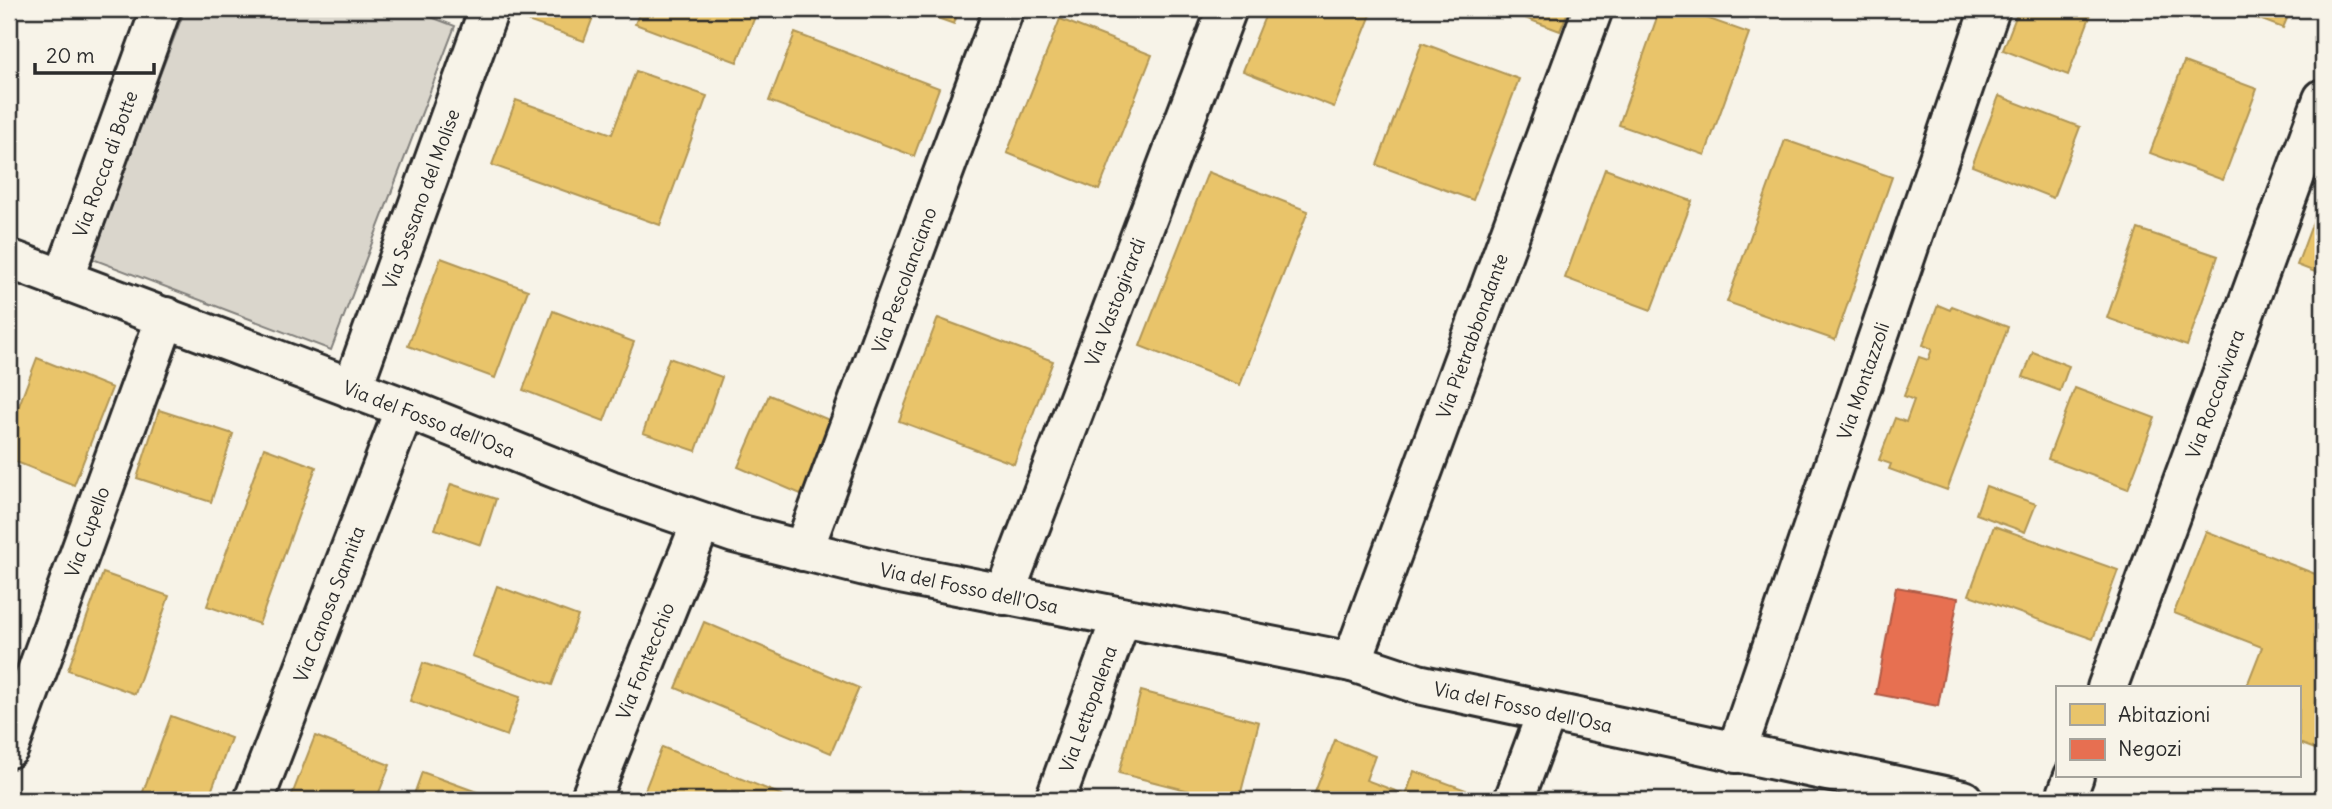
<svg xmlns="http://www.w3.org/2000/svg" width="2332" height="809" viewBox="0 0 2332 809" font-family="Delius,sans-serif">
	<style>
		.green { fill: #dad6cc; stroke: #82807c; stroke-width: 2 }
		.homes { fill: #e9c46a; stroke: #b09657; stroke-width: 2 }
		.shops { fill: #e76f51; stroke: #af5b46; stroke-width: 2 }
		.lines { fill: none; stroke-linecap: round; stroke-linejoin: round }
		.street-casing { stroke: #2b2b2b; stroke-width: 44 }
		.secondary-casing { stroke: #2b2b2b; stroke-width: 44 }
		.street { stroke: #f7f3e8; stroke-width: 38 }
		.secondary { stroke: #f7f3e8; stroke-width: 38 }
		.labels { text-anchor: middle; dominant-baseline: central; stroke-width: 7; stroke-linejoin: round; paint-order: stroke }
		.street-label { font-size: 19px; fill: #2b2b2b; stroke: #f7f3e8 }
	</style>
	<rect width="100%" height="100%" fill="#f7f3e8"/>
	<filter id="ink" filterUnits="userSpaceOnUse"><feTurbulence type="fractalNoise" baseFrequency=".0143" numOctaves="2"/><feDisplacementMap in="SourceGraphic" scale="14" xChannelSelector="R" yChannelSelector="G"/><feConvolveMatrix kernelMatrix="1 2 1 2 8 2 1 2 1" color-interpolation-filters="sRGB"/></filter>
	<g filter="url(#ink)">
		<!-- green -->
		<path class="green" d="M185 9H410L455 26 331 350 90 258Z"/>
		<!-- homes -->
		<g class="homes">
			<path d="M522 9H596L584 41 519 18Z"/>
			<path d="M641 9H758L737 62 635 24Z"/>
			<path d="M912 9H959L954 24Z"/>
			<path d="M1268 9H1364L1372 12 1334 107 1243 71Z"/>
			<path d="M1501 9H1569L1560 31Z"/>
			<path d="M1660 9H1681L1749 33 1705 155 1619 125Z"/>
			<path d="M2019 9H2078L2091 14 2068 75 2003 50Z"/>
			<path d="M2233 9H2291L2283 28Z"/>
			<path d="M1060 19 1152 55 1099 190 1007 153Z"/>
			<path d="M795 33 939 88 914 156 769 101Z"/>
			<path d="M1422 43 1519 79 1473 200 1377 165Z"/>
			<path d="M2184 62 2257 89 2223 180 2150 153Z"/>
			<path d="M636 71 707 96 660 225 492 165 516 100 612 134Z"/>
			<path d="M1999 96 2080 127 2053 198 1972 166Z"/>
			<path d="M1785 140 1892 177 1835 340 1727 302Z"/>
			<path d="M1605 169 1692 201 1651 310 1565 278Z"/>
			<path d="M1208 172 1308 211 1240 385 1140 346Z"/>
			<path d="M2320 203 2323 205V275L2297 265Z"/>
			<path d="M2138 229 2218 256 2187 346 2107 318Z"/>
			<path d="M441 258 528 290 495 378 408 346Z"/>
			<path d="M1938 305 1950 310 1952 306 2008 327 1947 490 1889 469 1891 464 1879 460 1895 418 1906 422 1914 400 1904 396 1919 357 1928 360 1932 349 1923 345Z"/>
			<path d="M553 311 634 342 604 421 523 390Z"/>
			<path d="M938 318 1053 361 1014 464 899 421Z"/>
			<path d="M2033 352 2069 366 2060 391 2023 377Z"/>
			<path d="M37 358 112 388 74 485 9 459V432Z"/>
			<path d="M669 358 722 377 696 451 643 433Z"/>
			<path d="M2075 388 2155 418 2128 489 2048 459Z"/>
			<path d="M769 395 834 422 803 495 738 467Z"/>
			<path d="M159 410 233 434 211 502 137 478Z"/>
			<path d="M264 448 316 467 259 624 207 606Z"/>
			<path d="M451 484 496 499 481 545 435 529Z"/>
			<path d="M1986 486 2036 504 2025 532 1976 514Z"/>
			<path d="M1994 526 2118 570 2093 639 1969 595Z"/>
			<path d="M2206 531 2323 577V729L2315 749 2299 743V688H2246L2262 647 2174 613Z"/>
			<path d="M103 573 169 596 135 694 68 670Z"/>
			<path d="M497 586 578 616 552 685 472 656Z"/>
			<path d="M704 622 859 688 831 753 676 688Z"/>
			<path d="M423 663 520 697 507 736 410 701Z"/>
			<path d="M1141 691 1259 722 1239 800H1225L1119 773Z"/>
			<path d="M171 716 231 738 208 800H140Z"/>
			<path d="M315 736 390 765 376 800H290Z"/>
			<path d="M1335 740 1375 756 1366 780 1406 795 1414 771 1466 790 1462 800H1312Z"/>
			<path d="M662 747 787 797 786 800H641Z"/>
			<path d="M422 772 499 800H412Z"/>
			<path d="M959 791 984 800H956Z"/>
		</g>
		<!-- shops -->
		<path class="shops" d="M1896 587 1958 598 1938 706 1876 694Z"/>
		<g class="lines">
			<defs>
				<g id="street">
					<path d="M63 280 161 9"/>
					<path d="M352 389 489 9"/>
					<path d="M803 551 1004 9"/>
					<path d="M1004 595 1227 9"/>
					<path d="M1352 662 1593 9"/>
					<path d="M2107 688 2323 99"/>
					<path d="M9 748 166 317"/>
					<path d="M1736 753 1990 9"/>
					<path d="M254 800 405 408"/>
					<path d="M590 800 701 523"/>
					<path d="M1055 800 1121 618"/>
					<path d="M1514 800 1547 712"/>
					<path d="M2065 800 2074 776"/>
				</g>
				<path id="secondary" d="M9 259 405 408 610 490 734 533 885 571 1352 662 1418 684 1963 800"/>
			</defs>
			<!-- street casing -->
			<use href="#street" class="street-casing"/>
			<!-- secondary casing -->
			<use href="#secondary" class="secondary-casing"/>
			<!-- street -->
			<use href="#street" class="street"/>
			<!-- secondary -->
			<use href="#secondary" class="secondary"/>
		</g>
	</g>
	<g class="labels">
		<!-- street labels -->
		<g class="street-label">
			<text transform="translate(105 164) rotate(-70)">Via Rocca di Botte</text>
			<text transform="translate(421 199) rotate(-70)">Via Sessano del Molise</text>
			<text transform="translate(904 280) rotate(-70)">Via Pescolanciano</text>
			<text transform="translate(1115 302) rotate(-69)">Via Vastogirardi</text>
			<text transform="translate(1472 336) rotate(-70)">Via Pietrabbondante</text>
			<text transform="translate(1863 381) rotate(-71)">Via Montazzoli</text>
			<text transform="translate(2215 394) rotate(-70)">Via Roccavivara</text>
			<text transform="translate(429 419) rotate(21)">Via del Fosso dell'Osa</text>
			<text transform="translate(87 532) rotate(-70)">Via Cupello</text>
			<text transform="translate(969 588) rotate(12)">Via del Fosso dell'Osa</text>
			<text transform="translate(329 604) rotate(-69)">Via Canosa Sannita</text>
			<text transform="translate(645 661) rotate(-68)">Via Fontecchio</text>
			<text transform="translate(1523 707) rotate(12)">Via del Fosso dell'Osa</text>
			<text transform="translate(1088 709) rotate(-70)">Via Lettopalena</text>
		</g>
	</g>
	<!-- margin -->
	<rect width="2332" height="809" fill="none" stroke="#f7f3e8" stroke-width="35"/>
	<rect x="18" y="18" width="2297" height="774" fill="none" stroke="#2b2b2b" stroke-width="2.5" filter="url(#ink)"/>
	<!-- legend -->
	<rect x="2056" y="686" width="245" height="91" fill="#f7f3e8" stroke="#a5a39c" stroke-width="2"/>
	<rect x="2070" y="704" width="35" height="21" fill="#e9c46a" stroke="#a5a39c" stroke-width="2"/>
	<text x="2118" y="722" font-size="21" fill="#2b2b2b">Abitazioni</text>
	<rect x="2070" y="739" width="35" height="21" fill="#e76f51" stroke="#a5a39c" stroke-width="2"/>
	<text x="2118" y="756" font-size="21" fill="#2b2b2b">Negozi</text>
	<!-- scale -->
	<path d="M35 63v10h119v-10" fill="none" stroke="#2b2b2b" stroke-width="3.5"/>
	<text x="46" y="63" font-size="21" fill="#2b2b2b" stroke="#f7f3e8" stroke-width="5" paint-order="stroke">20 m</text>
</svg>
